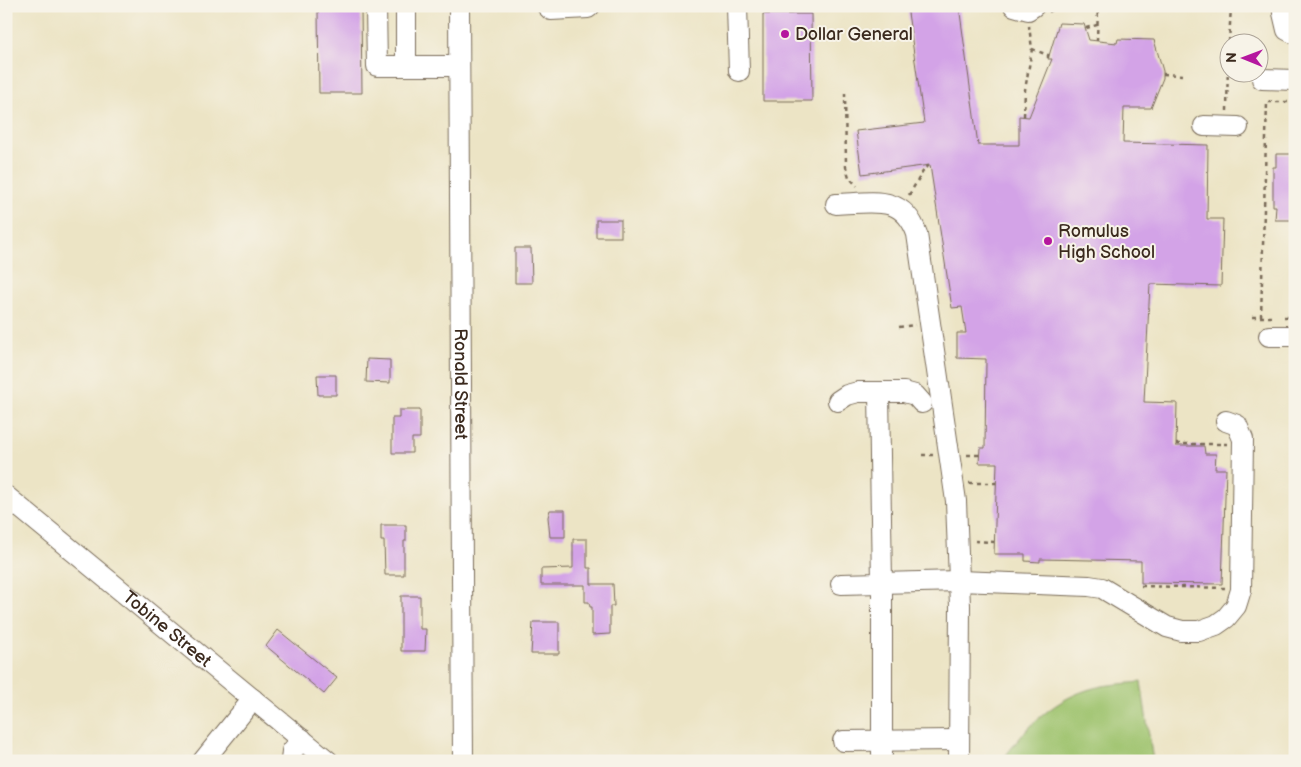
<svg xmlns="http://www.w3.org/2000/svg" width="1301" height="767" viewBox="0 0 1301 767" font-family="'Balsamiq Sans',sans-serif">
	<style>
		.pitch { fill: #9ec36d; stroke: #6c7646 }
		.building { fill: #d3a3e7 }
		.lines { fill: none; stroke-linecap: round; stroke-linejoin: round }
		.minor-casing { stroke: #796b58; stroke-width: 22 }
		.path { stroke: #796b58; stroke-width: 2.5; stroke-dasharray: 4 4; stroke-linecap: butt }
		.minor { stroke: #fff; stroke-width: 20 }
		.poi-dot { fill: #b5179e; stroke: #f7f3e8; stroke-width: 2 }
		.labels { text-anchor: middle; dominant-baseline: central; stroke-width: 4; stroke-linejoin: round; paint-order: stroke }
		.poi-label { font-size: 18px; fill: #3b2a1e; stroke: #f7f3e8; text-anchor: start }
		.street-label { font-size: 18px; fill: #3b2a1e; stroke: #f7f3e8 }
	</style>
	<rect width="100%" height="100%" fill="#f7f3e8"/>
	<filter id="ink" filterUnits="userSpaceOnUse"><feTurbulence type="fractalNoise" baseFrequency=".02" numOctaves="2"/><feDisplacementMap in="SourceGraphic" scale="10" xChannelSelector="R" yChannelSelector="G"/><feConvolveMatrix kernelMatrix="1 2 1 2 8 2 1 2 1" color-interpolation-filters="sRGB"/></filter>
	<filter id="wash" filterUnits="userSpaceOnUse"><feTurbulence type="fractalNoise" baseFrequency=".0096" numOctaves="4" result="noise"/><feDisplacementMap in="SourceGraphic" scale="20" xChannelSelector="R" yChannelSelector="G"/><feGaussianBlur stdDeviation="1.12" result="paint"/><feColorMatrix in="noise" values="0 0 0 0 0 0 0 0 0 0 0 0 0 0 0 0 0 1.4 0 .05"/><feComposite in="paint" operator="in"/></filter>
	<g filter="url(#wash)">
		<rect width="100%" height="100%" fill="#ece4c5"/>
		<!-- pitch -->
		<path class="pitch" d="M1141 682 1153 761H1002C1024 730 1050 702 1087 690 1104 684 1123 684 1141 682Z"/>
		<g id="blocks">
			<!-- building -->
			<g class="building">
				<path d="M907 6H959L978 145H1019V116L1029 117 1052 59H1048L1059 23 1084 24 1089 40 1117 43 1118 39 1154 40 1163 71V78L1151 108H1124L1123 143 1208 145 1207 219H1223L1221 286 1150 284 1144 402 1177 403 1176 446H1204L1205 454H1216L1215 469H1226L1222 584 1141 583V561L1040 559V562L1025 561V554H994L997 463H979L980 448H985L986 359 957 358V333H966L962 307 952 308 930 165 862 174 856 131 924 123Z"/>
				<path d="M361 9 362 93H319L318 10Z"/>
				<path d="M763 14H811L812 101H763Z"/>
				<path d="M1276 154H1295V220H1275L1276 206H1273V167H1276Z"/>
				<rect x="596" y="220" width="25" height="17"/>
				<path d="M515 248H531L532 283H515Z"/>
				<path d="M367 359 390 360V383L366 382Z"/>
				<path d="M317 375H336V395H318Z"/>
				<path d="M399 410H420V438H412V453H392V418H399Z"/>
				<path d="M550 510H565V537H550L548 517Z"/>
				<path d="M381 525H406V541H404V575H385L384 541H381Z"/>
				<path d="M573 539H587V568H591V584H613L614 606H610V634L592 635V607H590L589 602H585V585H541V569L573 568Z"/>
				<path d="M401 596H420V629H426L425 651H401Z"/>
				<path d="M533 622H559V654H531Z"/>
				<path d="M278 630 337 678 324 694 266 646Z"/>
			</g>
		</g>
	</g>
	<g filter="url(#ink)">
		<use href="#blocks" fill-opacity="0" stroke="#796b58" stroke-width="1"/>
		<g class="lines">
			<defs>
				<g id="minor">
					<path d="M376 6 377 66H459"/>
					<path d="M406 6V66"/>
					<path id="s1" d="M459 6 463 761"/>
					<path d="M547 6 551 10 588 8 590 6"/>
					<path d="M737 6 739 71"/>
					<path d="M1014 6 1028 10 1034 6"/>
					<path d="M1283 6V13L1287 30 1295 34"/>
					<path d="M1262 79 1295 80"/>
					<path d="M1204 126 1238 127"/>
					<path d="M836 204C871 203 903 193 917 234L956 501 960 606 959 761"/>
					<path d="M1269 336H1295"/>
					<path d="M879 392 882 583V754"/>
					<path d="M838 401 847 395 858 392H904L915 395 922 403"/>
					<path id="s2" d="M6 496 328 761"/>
					<path d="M841 584 959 581 1089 586 1102 588 1167 627 1182 631H1199L1216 625 1226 618 1236 606 1241 590 1243 439 1237 425 1226 421"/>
					<path d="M843 741 959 740"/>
					<path d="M203 761 253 699"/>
					<path d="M291 761 292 751 302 739"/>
				</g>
			</defs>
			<!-- minor casing -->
			<use href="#minor" class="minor-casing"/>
			<!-- path -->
			<g class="path">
				<path d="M1049 12 1059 6"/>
				<path d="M1086 28 1097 25"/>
				<path d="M1097 41 1098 6"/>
				<path d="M1229 42 1231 6"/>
				<path d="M1032 49 1048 55V59"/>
				<path d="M1163 74 1182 75"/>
				<path d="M845 93 846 167 849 177 857 186"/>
				<path d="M1227 111 1228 60"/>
				<path d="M1024 116 1025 90 1032 49 1029 26"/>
				<path d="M909 195 925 168 930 165"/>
				<path d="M1252 317H1271"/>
				<path d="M1261 317 1267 102H1295"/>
				<path d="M1284 317H1295"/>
				<path d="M899 327 915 325"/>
				<path d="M1176 444H1227"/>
				<path d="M922 455H933"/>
				<path d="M967 455H980"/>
				<path d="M969 483H996"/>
				<path d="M975 541 994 542"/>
				<path d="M1141 586 1225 588"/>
			</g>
			<!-- minor -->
			<use href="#minor" class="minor"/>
		</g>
	</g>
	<!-- markers -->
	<g class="poi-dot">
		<circle cx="785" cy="34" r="5"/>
		<circle cx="1048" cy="241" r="5"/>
	</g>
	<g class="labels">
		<!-- poi labels -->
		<g class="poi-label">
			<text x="795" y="34">Dollar General</text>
			<text x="1058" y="231">Romulus<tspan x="1058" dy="21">High School</tspan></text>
		</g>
		<!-- street labels -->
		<g class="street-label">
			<text stroke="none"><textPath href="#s1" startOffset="378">Ronald Street</textPath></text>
			<text stroke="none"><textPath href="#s2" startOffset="209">Tobine Street</textPath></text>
		</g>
	</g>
	<!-- margin -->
	<rect width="1301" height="767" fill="none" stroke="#f7f3e8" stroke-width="25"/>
	<!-- north arrow -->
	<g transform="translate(1244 58) rotate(271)"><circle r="24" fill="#f7f3e8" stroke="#aca397"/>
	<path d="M0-4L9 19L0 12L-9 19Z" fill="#b5179e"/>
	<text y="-8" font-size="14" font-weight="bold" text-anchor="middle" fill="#3b2a1e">N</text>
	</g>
</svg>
